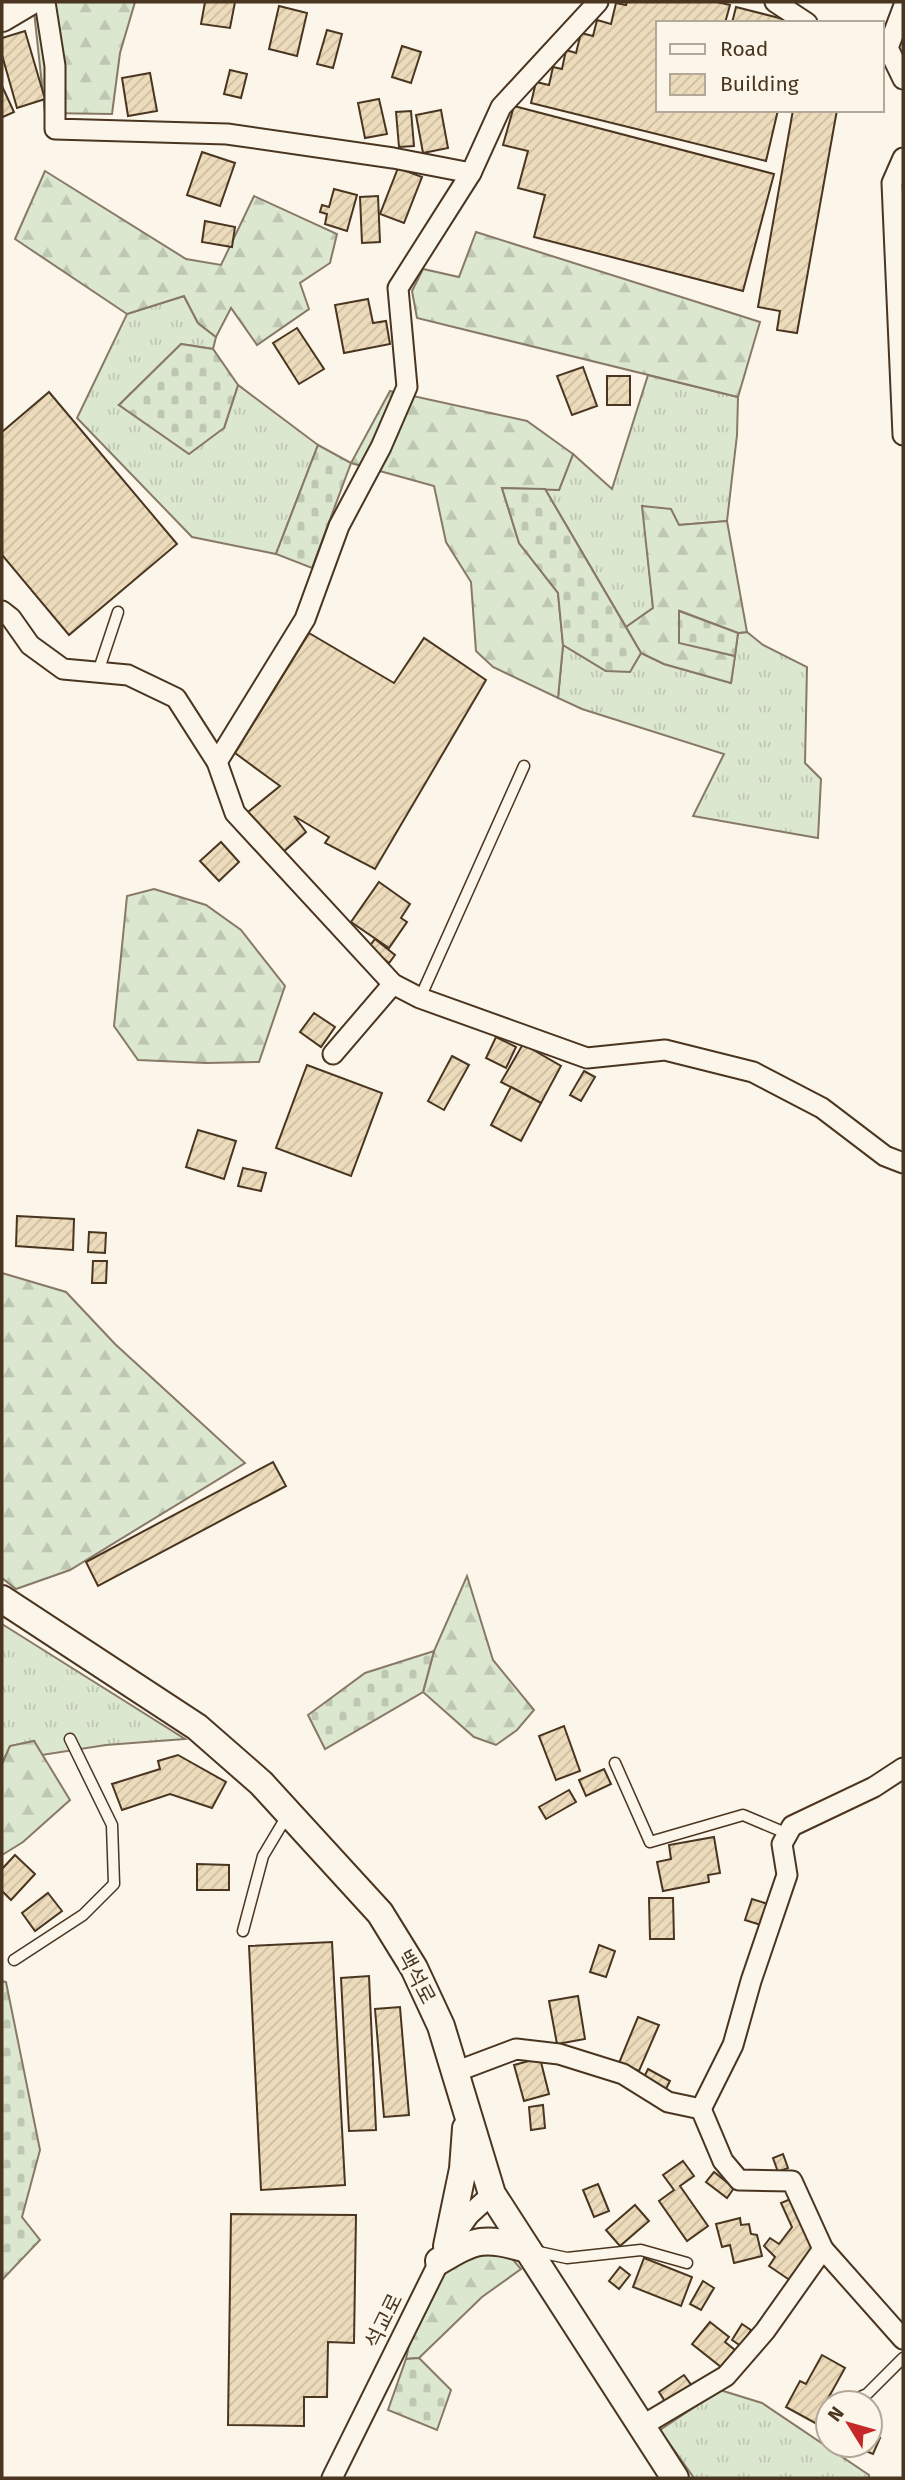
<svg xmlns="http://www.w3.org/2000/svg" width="905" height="2480" viewBox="0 0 905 2480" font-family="'Fira Sans','Noto Sans KR',sans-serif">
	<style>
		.grass { fill: url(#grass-tufts); stroke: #887966; stroke-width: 2 }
		.forest { fill: url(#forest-firs); stroke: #887966; stroke-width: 2 }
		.cemetery { fill: url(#cemetery-stones); stroke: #887966; stroke-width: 2 }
		.building { fill: url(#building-hatch); stroke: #4a3520; stroke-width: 2 }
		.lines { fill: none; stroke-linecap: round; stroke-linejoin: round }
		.lane-casing { stroke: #4a3520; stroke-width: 13 }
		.street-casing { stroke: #4a3520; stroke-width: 23 }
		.secondary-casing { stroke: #4a3520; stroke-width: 30 }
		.lane { stroke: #fbf6e9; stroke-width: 10 }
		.street { stroke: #fbf6e9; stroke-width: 19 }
		.secondary { stroke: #fbf6e9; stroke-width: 26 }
		.labels { text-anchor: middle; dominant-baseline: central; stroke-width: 5; stroke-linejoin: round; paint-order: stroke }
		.street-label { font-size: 21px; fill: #4a3520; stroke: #fbf6e9 }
	</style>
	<defs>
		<pattern id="grass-tufts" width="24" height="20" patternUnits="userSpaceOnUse" patternTransform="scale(1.75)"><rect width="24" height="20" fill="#dce7d0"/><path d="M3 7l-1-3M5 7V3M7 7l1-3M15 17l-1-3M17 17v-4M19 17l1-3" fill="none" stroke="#bec7b2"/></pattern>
		<pattern id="forest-firs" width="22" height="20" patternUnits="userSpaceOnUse" patternTransform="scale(1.75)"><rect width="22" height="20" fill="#dce7d0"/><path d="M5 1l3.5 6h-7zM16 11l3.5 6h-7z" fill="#bec7b2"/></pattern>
		<pattern id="cemetery-stones" width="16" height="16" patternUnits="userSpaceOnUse" patternTransform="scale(1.75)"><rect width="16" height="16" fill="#dce7d0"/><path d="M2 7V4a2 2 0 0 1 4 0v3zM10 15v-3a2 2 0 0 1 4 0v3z" fill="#bec7b2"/></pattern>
		<pattern id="building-hatch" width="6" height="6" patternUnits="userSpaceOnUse" patternTransform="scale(1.75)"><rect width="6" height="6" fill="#ecdcbc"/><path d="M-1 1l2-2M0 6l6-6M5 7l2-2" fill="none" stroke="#ccbda1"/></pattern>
	</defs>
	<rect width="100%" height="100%" fill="#fbf6e9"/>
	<!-- grass -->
	<g class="grass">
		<path d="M184 296 198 323 216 337 213 349 181 344 119 405 224 428 238 385 318 445 276 554 192 537 77 418 127 314Z"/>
		<path d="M648 375 738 397 737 435 727 521 679 525 643 506 653 608 626 627 545 489 559 490 573 454 612 489Z"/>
		<path d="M747 632 763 645 807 667 805 763 821 779 818 838 693 816 724 754 582 709 558 698 563 645 606 671H630L641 653 664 664 731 683 738 633Z"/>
		<path d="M2 1624 185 1739 106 1745 42 1755 34 1741 10 1746 2 1764Z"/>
		<path d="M720 2390 762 2403 869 2475V2478H694L660 2430Z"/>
	</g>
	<!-- forest -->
	<g class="forest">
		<path d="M33 2H135L120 53 112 114 45 113Z"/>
		<path d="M45 171 186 259 221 265 254 196 337 234 330 263 300 283 309 309 257 345 231 308 216 337 198 323 184 296 127 314 15 239Z"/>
		<path d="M476 232 760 322 738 397 417 318 412 291 423 269 459 277Z"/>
		<path d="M390 391 527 421 573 454 559 490 502 488 519 543 558 593 563 645 558 698 493 667 476 651 471 582 446 542 434 486 351 463Z"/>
		<path d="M642 506 671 509 679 525 727 521 747 632 738 633 680 611 679 642 735 656 731 683 664 664 641 653 626 627 653 608Z"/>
		<path d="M154 889 206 905 241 930 285 986 259 1062 206 1063 138 1060 114 1026 127 896Z"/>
		<path d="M2 1273 66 1292 115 1344 245 1463 70 1570 16 1589 2 1578Z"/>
		<path d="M467 1576 493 1660 534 1710 517 1730 496 1745 474 1737 423 1692 434 1651Z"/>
		<path d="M34 1741 70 1800 23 1842 2 1855V1764L10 1746Z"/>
		<path d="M482 2248 508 2254 521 2269 482 2297 419 2358 406 2359 409 2345 443 2266Z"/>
	</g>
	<!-- cemetery -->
	<g class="cemetery">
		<path d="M181 344 213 349 238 385 224 428 189 454 119 405Z"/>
		<path d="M318 445 351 463 312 568 276 554Z"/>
		<path d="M502 488 545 489 641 653 630 672 606 671 563 645 558 593 519 543Z"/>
		<path d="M679 611 738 633 735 656 679 643Z"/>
		<path d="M434 1651 423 1692 325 1749 308 1715 365 1673Z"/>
		<path d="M2 1981 6 1982 40 2150 22 2217 40 2240 2 2280Z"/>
		<path d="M419 2358 451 2390 437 2430 388 2410 406 2359Z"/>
	</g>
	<!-- building -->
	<g class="building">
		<path d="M205 2H235L230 28 201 24Z"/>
		<path d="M627 2H717L730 5 725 23H658V110H778L766 161 531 103 536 82 549 85 553 67 562 69 566 50 576 53 581 33 593 36 597 20 611 24 616 3 626 5Z"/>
		<path d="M279 6 307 13 297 56 269 49Z"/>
		<path d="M736 7 795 22 732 23Z"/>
		<path d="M327 30 342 34 333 68 317 64Z"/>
		<path d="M25 31 45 99 17 108 2 55V38Z"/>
		<path d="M402 46 421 52 411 83 392 77Z"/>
		<path d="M230 70 247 74 241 98 224 94Z"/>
		<path d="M150 73 157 111 128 116 122 78Z"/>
		<path d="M2 86 14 112 3 117 2 115Z"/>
		<path d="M379 99 387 134 365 138 358 103Z"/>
		<path d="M514 106 774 174 743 291 534 237 545 195 518 188 528 151 503 145Z"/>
		<path d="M441 110 448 148 423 153 416 115Z"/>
		<path d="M793 110H837L797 333 777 330 780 311 758 307Z"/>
		<path d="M411 111 414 146 399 147 396 112Z"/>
		<path d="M202 152 235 163 220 206 187 195Z"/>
		<path d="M398 168 422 177 404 223 380 214Z"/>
		<path d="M334 189 357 195 347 231 325 224 327 214 320 212 322 205 329 207Z"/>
		<path d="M378 196 380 242 362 243 360 197Z"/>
		<path d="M205 221 235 227 232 247 202 242Z"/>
		<path d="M368 299 373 323 386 321 390 344 344 353 335 305Z"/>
		<path d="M297 328 324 369 299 384 273 343Z"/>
		<path d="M583 367 597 406 572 415 557 376Z"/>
		<rect x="607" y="376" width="23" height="29"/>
		<path d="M49 392 177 544 69 635 2 555V432Z"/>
		<path d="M309 633 394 683 424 638 486 680 375 869 325 843 329 837 294 816 306 832 282 853 248 812 280 786 235 753Z"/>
		<path d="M221 842 239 862 219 881 200 861Z"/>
		<path d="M379 882 410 904 401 918 407 922 389 948 351 922Z"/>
		<path d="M375 939 395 955 389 963 369 947Z"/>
		<path d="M314 1013 335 1027 321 1047 300 1032Z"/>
		<path d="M496 1037 516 1047 506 1068 486 1058Z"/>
		<path d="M523 1044 561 1066 541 1103 501 1082Z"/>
		<path d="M452 1056 469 1065 444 1110 428 1101Z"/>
		<path d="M307 1065 382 1093 351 1176 276 1148Z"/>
		<path d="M584 1071 595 1077 581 1101 570 1095Z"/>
		<path d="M511 1087 541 1103 521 1141 491 1125Z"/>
		<path d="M198 1130 236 1141 224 1179 186 1167Z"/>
		<path d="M243 1168 266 1173 261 1191 238 1186Z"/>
		<path d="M17 1216 74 1219 73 1250 16 1246Z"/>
		<path d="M89 1232 106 1233 105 1253 88 1252Z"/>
		<path d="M93 1261H107L106 1283H92Z"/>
		<path d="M273 1462 286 1486 98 1586 86 1562Z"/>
		<path d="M564 1726 580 1771 556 1780 539 1736Z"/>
		<path d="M178 1755 226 1782 212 1808 170 1794 122 1810 112 1784 160 1769 158 1761Z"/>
		<path d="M604 1769 611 1784 586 1796 579 1780Z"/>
		<path d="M569 1790 576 1802 546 1819 539 1807Z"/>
		<path d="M714 1837 720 1873 708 1875 709 1882 663 1891 657 1862 671 1859 669 1845Z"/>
		<path d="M15 1855 35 1874 11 1900 2 1891V1869Z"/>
		<path d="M197 1864 229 1865V1890H197Z"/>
		<path d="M48 1893 62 1911 35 1931 22 1913Z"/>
		<path d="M649 1898H673L674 1939H650Z"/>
		<path d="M752 1899 768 1904 761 1925 745 1920Z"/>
		<path d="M332 1942 345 2185 261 2190 249 1946Z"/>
		<path d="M599 1945 615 1951 606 1977 590 1972Z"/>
		<path d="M369 1976 376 2130 349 2131 341 1978Z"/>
		<path d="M578 1996 585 2039 557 2044 549 2001Z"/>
		<path d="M400 2007 409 2115 384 2117 375 2009Z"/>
		<path d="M638 2017 659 2025 639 2071 619 2063Z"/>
		<path d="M540 2058 549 2094 524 2101 514 2065Z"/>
		<path d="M648 2069 670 2081 665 2091 643 2079Z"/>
		<path d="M543 2105 545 2128 531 2130 529 2107Z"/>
		<path d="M783 2154 788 2168 778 2172 773 2158Z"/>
		<path d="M683 2161 694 2176 680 2186 708 2226 687 2241 659 2201 674 2190 663 2175Z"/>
		<path d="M714 2172 734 2188 727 2198 706 2182Z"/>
		<path d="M598 2184 609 2211 594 2217 583 2190Z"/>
		<path d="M793 2198 816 2248 791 2281 769 2266 775 2257 764 2246 770 2238 779 2244 792 2227 781 2203Z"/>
		<path d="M635 2205 649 2221 620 2246 606 2230Z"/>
		<path d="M231 2214 356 2215 354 2343 328 2342 327 2397H304V2426L228 2425Z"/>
		<path d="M740 2218 741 2225 749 2224 751 2234 757 2235 762 2256 734 2263 730 2245 722 2247 716 2224Z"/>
		<path d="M644 2258 692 2277 681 2306 633 2287Z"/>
		<path d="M620 2267 630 2275 619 2289 609 2281Z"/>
		<path d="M703 2281 714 2288 701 2310 690 2304Z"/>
		<path d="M710 2322 729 2337 725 2342 735 2350 721 2367 692 2344Z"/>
		<path d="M742 2324 751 2330 741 2346 732 2340Z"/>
		<path d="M822 2355 845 2368 825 2404 828 2406V2430L786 2407 800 2381 806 2384Z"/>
		<path d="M684 2375 692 2386 666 2403 659 2392Z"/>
		<path d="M870 2435 880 2438 873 2454 851 2445H870Z"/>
	</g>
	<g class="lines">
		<defs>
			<g id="lane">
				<path d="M98 672 118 612"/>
				<path d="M420 998 524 766"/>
				<path d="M615 1763 650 1842 743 1815 788 1834"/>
				<path d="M243 1931 263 1856 288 1814"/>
				<path d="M14 1960 83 1915 114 1884 112 1825 70 1739"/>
				<path d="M534 2251 567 2258 641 2250 687 2263"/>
				<path d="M847 2403 867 2394 903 2358"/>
			</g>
			<g id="street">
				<path d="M45 2 55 66V129L227 134 393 158 471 173 501 107 598 2"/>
				<path d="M775 2 807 23"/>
				<path d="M903 8 888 48 903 79"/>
				<path d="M903 158 892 183 903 435"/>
				<path d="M2 611 11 618 30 645 63 669 128 675 176 698 217 762 235 813 393 984 420 998 587 1058 665 1050 753 1072 822 1108 885 1156 903 1163"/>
				<path d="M217 762 305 619 339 526 381 447 407 387 398 288 471 173"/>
				<path d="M333 1054 393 984"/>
				<path d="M455 2072 516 2049 559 2054 623 2074 668 2102 701 2109 733 2045 751 1981 787 1875 782 1844 792 1826 874 1787 903 1768"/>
				<path d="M701 2109 723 2161 739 2180 792 2181 823 2249 903 2339"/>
				<path d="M640 2427 726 2376 765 2331 823 2249"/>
				<path d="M332 2478 447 2246 469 2215 492 2194"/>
			</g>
			<g id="secondary">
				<path d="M2 18 29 2"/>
				<path d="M2 1599 197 1727 261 1783 380 1913 414 1968 441 2026 492 2194 675 2478"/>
				<path d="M447 2246 463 2169 466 2128"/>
				<path d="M439 2261C477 2238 484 2237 527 2249"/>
			</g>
		</defs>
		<!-- lane casing -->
		<use href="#lane" class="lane-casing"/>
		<!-- street casing -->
		<use href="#street" class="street-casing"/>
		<!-- secondary casing -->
		<use href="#secondary" class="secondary-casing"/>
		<!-- lane -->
		<use href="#lane" class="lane"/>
		<!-- street -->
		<use href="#street" class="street"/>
		<!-- secondary -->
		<use href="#secondary" class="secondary"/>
	</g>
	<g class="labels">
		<!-- street labels -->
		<g class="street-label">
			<text transform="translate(416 1977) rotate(62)">백석로</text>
			<text transform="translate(384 2321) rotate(-64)">석교로</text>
		</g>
	</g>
	<!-- border -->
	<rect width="905" height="2480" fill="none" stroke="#4a3520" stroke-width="7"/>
	<!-- legend -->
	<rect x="656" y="21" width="228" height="91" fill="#fbf6e9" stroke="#b4a999" stroke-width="2"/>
	<rect x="670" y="44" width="35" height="10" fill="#fbf6e9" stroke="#b4a999" stroke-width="2"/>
	<text x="720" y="56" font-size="21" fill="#4a3520">Road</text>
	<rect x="670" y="74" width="35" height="21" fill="url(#building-hatch)" stroke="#b4a999" stroke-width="2"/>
	<text x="720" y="91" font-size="21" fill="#4a3520">Building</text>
	<!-- north arrow -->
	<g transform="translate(849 2424) rotate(307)"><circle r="33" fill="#fbf6e9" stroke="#b4a999" stroke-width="2"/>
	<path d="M0-5L12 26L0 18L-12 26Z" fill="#c62828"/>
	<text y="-10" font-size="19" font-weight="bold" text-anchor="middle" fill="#4a3520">N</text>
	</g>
</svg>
